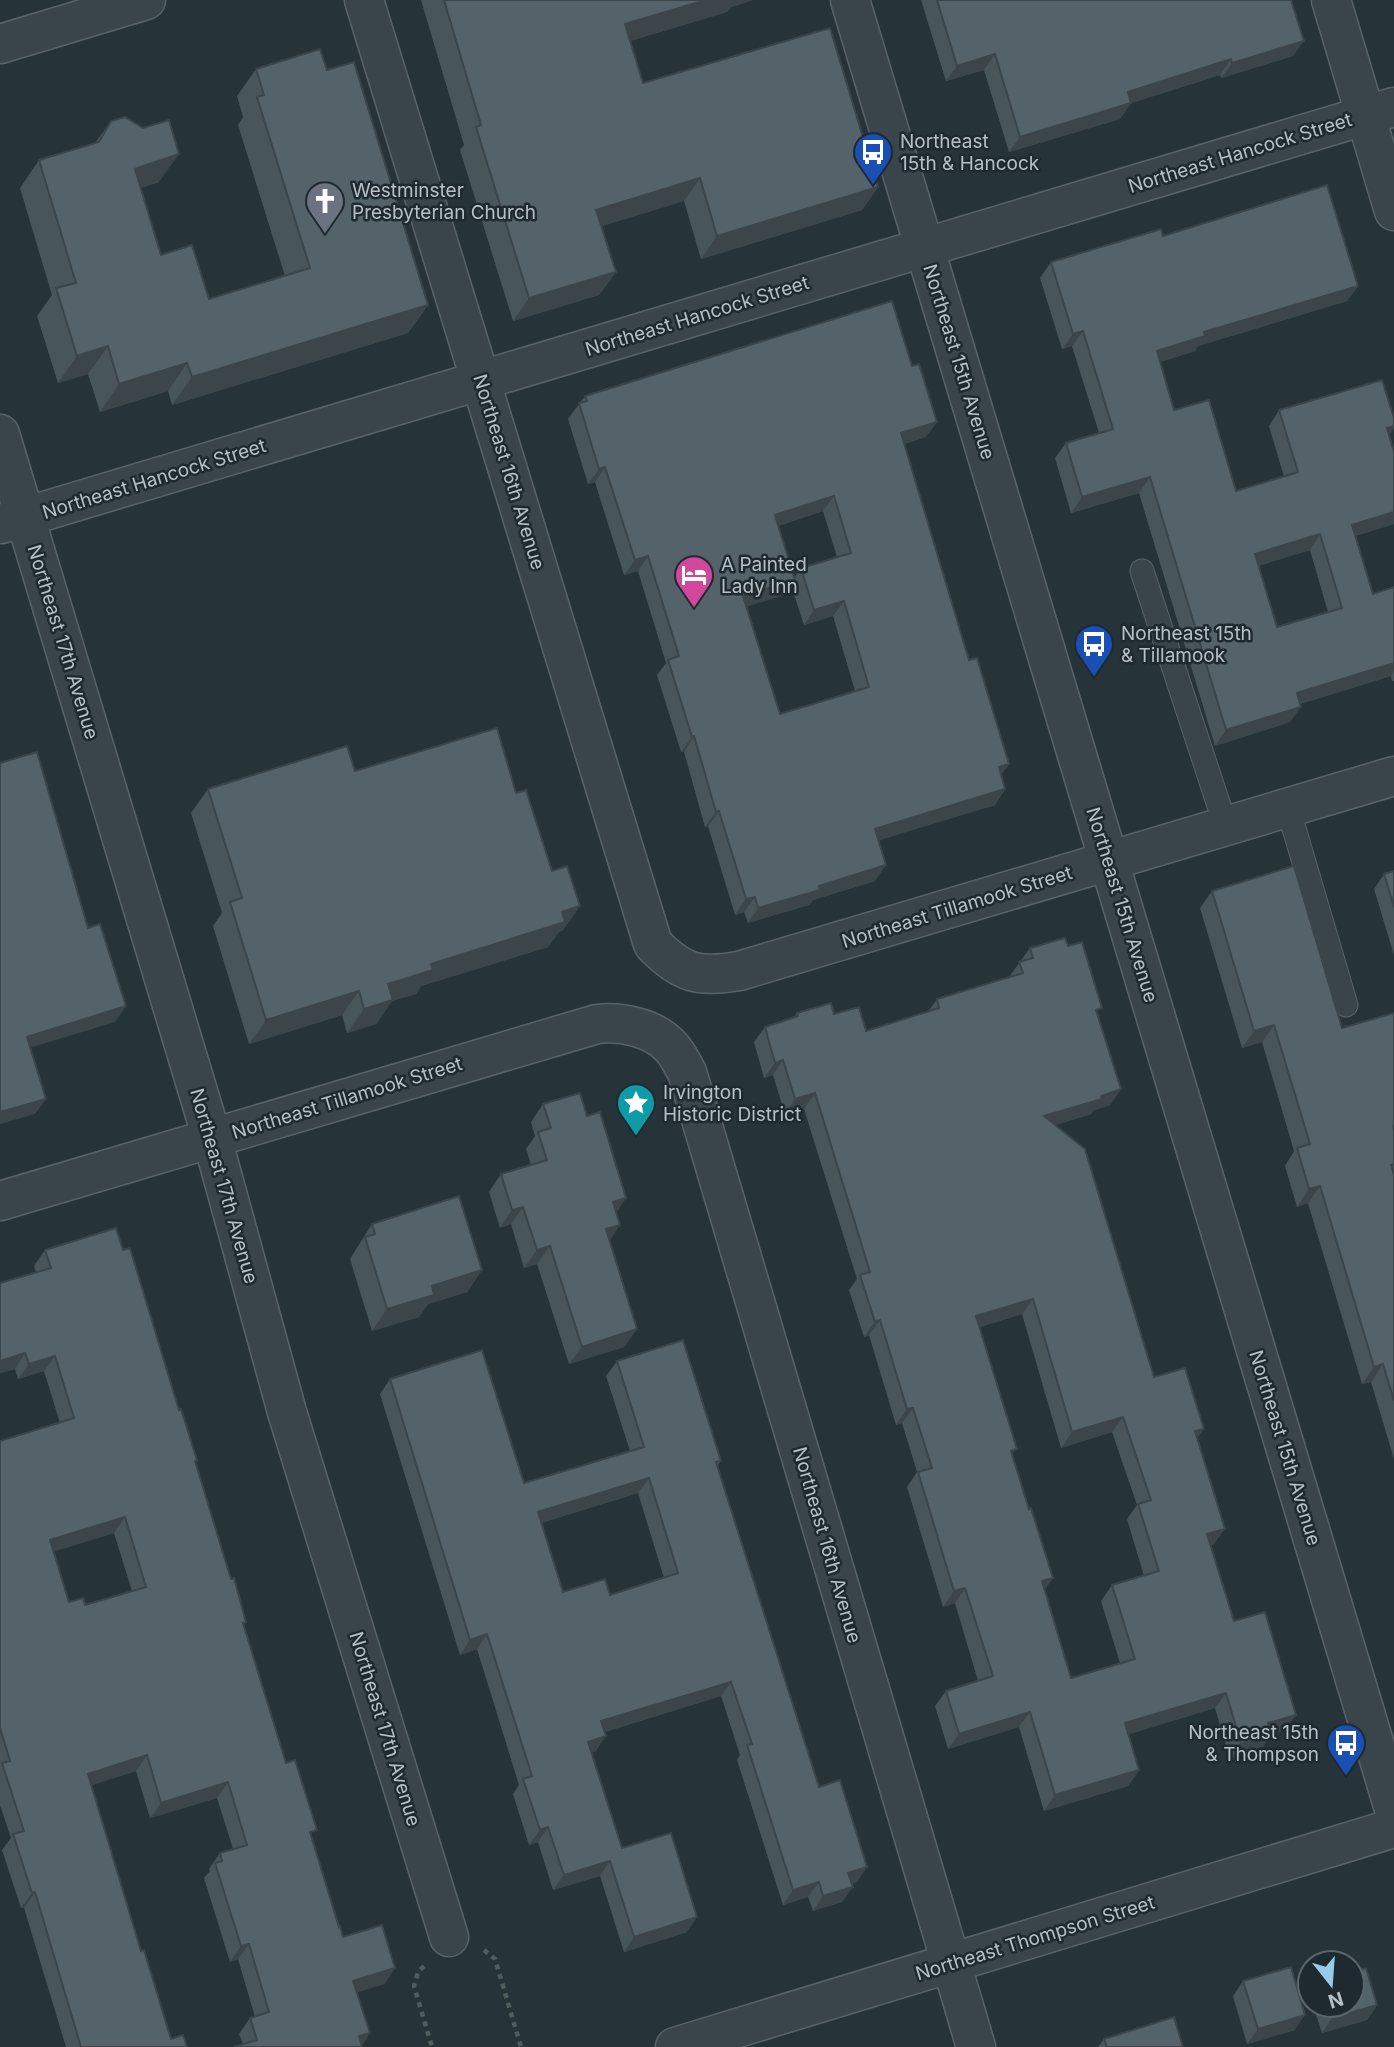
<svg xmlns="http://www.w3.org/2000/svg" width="1394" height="2047" viewBox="0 0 1394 2047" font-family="Inter,sans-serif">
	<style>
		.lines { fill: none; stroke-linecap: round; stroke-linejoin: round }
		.service-casing { stroke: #586369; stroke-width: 25 }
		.minor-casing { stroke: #586369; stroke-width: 41 }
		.tertiary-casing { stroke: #586369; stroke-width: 41 }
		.path { stroke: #4d5f5c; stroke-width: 4.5; stroke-dasharray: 5 5; stroke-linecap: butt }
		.service { stroke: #3a454b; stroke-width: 23 }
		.minor { stroke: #3a454b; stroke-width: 38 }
		.tertiary { stroke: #3a454b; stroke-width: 38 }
		.wall { fill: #48555b; fill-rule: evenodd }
		.shaded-wall { fill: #3b454a }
		.building { fill: #54636a; stroke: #3b454a; stroke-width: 2; fill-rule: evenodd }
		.labels { text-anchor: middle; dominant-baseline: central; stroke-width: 5; stroke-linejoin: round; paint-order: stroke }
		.poi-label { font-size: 19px; fill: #b5c0c6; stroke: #1f2a30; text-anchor: start }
		.street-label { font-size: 19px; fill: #b5c0c6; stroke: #1f2a30 }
	</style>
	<rect width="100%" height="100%" fill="#26343a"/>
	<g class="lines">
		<defs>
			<g id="service">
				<path d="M1142 571 1226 827"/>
				<path d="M1288 808 1346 1005"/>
			</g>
			<g id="minor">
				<path d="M364 0 653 944C682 974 699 978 739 971L1394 776"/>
				<path d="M1331 0 1394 211"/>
				<path d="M0 44 146 0"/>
				<path d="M0 434 212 1138 287 1412 449 1937"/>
				<path d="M1 524 1394 107"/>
				<path d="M0 1201 597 1024C622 1021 654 1028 671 1047 678 1054 682 1064 687 1072L976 2047"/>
				<path d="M675 2047 1394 1828"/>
			</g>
			<path id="tertiary" d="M850 0 1394 1809"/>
		</defs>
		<!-- service casing -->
		<use href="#service" class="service-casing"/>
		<!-- minor casing -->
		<use href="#minor" class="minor-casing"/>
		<!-- tertiary casing -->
		<use href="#tertiary" class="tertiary-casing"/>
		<!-- path -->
		<g class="path">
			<path d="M484 1950 495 1959 521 2047"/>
			<path d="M424 1966 418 1972 414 1986 432 2047"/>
		</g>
		<!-- service -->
		<use href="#service" class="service"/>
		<!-- minor -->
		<use href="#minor" class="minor"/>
		<!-- tertiary -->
		<use href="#tertiary" class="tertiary"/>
	</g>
	<!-- wall -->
	<g class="wall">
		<path d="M421 0H753L731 7 727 12 630 41 643 83 878 187 862 210 701 259 684 201 601 226 616 272 599 295 513 321 460 150 464 145Z"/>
		<path d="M921 0H1291L1293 56 1221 78 1220 75 1131 103 1120 119 1009 152 984 70 946 81Z"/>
		<path d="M256 69 327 70 428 305 408 333 172 405 168 391 100 412 88 374 58 383 37 316 52 295 20 188 39 160 95 143 111 121 159 182 141 188 161 255 209 299 285 276 238 125 243 117 237 96Z"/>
		<path d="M1163 236 1358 286 1347 301 1198 346 1195 351 1160 362 1174 410 1236 491 1284 477 1269 426 1279 410 1389 436 1394 524 1355 536 1373 594 1394 587V681H1392L1391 676 1300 704 1290 722 1215 746 1139 493 1071 513 1055 458 1066 443 1099 433 1072 346 1062 349 1040 278 1051 262ZM1310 550 1328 612 1277 627 1258 566Z"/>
		<path d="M585 396 926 437 904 444 969 660 1009 764 1001 775 1005 789 995 805 878 840 875 881 813 900 809 905 748 923 744 912 735 915 708 826 705 827 684 752H681L657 675 666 663 638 571 624 575 595 482 588 484 568 419ZM823 511 837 557 801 568 794 578 778 526ZM791 585 804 625 833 616 855 691 780 714 747 606 784 595Z"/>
		<path d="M355 771 516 793 552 871 580 906 563 930 559 932 548 947 421 986 416 994 392 1001 376 1024 347 1033 342 1015 249 1044 213 926 222 913 191 813 208 789Z"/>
		<path d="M1394 871V955L1374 889 1384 874Z"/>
		<path d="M1212 891 1342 1028 1394 1013V1459L1371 1382 1362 1384 1308 1203 1297 1207 1285 1166 1294 1151 1262 1042 1242 1048 1200 908Z"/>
		<path d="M1068 946 1097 1015 1121 1089 1110 1105 1094 1110 1091 1114 1055 1125 1154 1377 1204 1429 1197 1438 1214 1544 1211 1545 1234 1621 1296 1715 1285 1730 1271 1734 1261 1750 1230 1759 1215 1708 1128 1734 1139 1770 1128 1786 1044 1811 1019 1727 948 1749 935 1706 946 1691 978 1681 955 1603 943 1607 907 1487 917 1472 902 1423 896 1425 869 1335 864 1337 849 1290 857 1279 804 1109 785 1115 773 1075 764 1078 754 1042 765 1027 794 1018 797 1013 834 1014 866 1031 928 1012 937 999 1009 977 1030 948ZM1022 1314 1061 1448 1112 1432 1137 1505 1127 1519 1144 1576 1112 1585 1101 1601 1120 1663 1071 1678 1045 1589 980 1327Z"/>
		<path d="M543 1104 587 1116 626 1198 616 1212 609 1241 637 1329 624 1347 569 1364 537 1264 524 1268 511 1224 500 1228 489 1192 501 1174 531 1165 526 1149 535 1136 531 1122Z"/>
		<path d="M372 1224 482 1270 467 1292 428 1304 419 1317 372 1331 350 1259Z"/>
		<path d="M45 1250H123L197 1460 195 1463 244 1626 286 1763 312 1836 339 1927 343 1937 395 1968 384 1984 357 1992 370 2033 362 2045 243 2044 239 2034 250 2018 255 2017 238 1959 230 1962 204 1878 210 1871 209 1869 220 1853 233 1849 217 1798 150 1818 136 1771 91 1785 141 1951 171 2039 187 2047H66L24 1908H21L2 1850 11 1838 0 1805V1441L60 1423 44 1371 18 1379 15 1369 0 1373V1283L36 1272 34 1266ZM114 1533 132 1591 85 1605 69 1602 54 1551Z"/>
		<path d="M617 1361 721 1461 717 1466 819 1787 857 1882 852 1883 842 1902 813 1911 808 1897 783 1905 737 1760 740 1755 721 1696 605 1732 596 1751 592 1752 622 1848 687 1932 624 1952 600 1876 553 1890 538 1842 529 1845 513 1794 519 1785 477 1649 460 1655 380 1394 390 1379 524 1483 630 1451 606 1376ZM638 1493 664 1578 610 1595 563 1592 541 1523Z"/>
		<path d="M1243 1981 1295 2030 1247 2044 1233 1996Z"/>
		<path d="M1313 2005H1377L1367 2020 1322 2033Z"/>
		<path d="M1104 2039 1183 2047H1098Z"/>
	</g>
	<!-- shaded-wall -->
	<g class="shaded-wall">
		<path d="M706 0H753L731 7 727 12 609 47 625 24Z"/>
		<path d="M1304 41 1293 56 1221 78 1232 63Z"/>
		<path d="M995 54 984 70 946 81 957 66Z"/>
		<path d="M1231 59 1220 75 1131 103 1120 119 1009 152 1020 137 1128 92Z"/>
		<path d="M179 154 159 182 115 196 135 169Z"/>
		<path d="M700 178 684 201 580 233 596 210Z"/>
		<path d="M878 187 862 210 701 259 717 236Z"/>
		<path d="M616 272 599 295 513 321 529 298Z"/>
		<path d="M1358 286 1347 301 1198 346 1195 351 1146 366 1157 351 1204 332Z"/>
		<path d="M428 305 408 333 172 405 192 377Z"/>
		<path d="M1083 331 1072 346 1062 349 1073 334Z"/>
		<path d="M108 346 88 374 58 383 77 356Z"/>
		<path d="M187 363 168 391 100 412 119 384Z"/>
		<path d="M937 422 926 437 890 448 901 433Z"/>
		<path d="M1394 426V428L1385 441 1387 428Z"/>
		<path d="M605 467 595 482 588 484 599 469Z"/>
		<path d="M1150 477 1139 493 1071 513 1082 497Z"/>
		<path d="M834 496 823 511 764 530 775 515Z"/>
		<path d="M1394 512V524L1341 540 1352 525Z"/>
		<path d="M1320 534 1310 550 1244 570 1255 554Z"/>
		<path d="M648 556 638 571 624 575 635 560Z"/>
		<path d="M795 580 784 595 733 611 743 596Z"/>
		<path d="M844 601 833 616 804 625 814 610Z"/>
		<path d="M1394 663V671L1391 676 1286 708 1297 693Z"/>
		<path d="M1301 707 1290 722 1215 746 1226 730Z"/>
		<path d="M694 736 684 752H681L692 737Z"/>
		<path d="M1009 764 998 779 999 767Z"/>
		<path d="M1005 789 995 805 864 845 875 829Z"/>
		<path d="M719 811 708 826 705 827 716 812Z"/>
		<path d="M886 865 875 881 813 900 809 905 748 923 758 908 819 886Z"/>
		<path d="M755 897 744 912 735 915 746 899Z"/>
		<path d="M580 906 563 930 559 932 548 947 421 986 416 994 392 1001 376 1024 347 1033 364 1009 388 984 431 964 562 912Z"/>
		<path d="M359 991 342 1015 249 1044 266 1020Z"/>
		<path d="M126 1006 115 1022 16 1052 27 1037Z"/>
		<path d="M1274 1025 1262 1042 1242 1048 1254 1031Z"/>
		<path d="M783 1060 773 1075 764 1078 775 1063Z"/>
		<path d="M1121 1089 1110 1105 1094 1110 1091 1114 1033 1132 1044 1116Z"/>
		<path d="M815 1093 804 1109 785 1115 795 1099Z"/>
		<path d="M46 1099 35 1114 0 1124V1112Z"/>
		<path d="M1320 1186 1308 1203 1297 1207 1309 1189Z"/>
		<path d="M626 1198 614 1216 613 1202Z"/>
		<path d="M523 1207 511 1224 500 1228 512 1210Z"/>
		<path d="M620 1225 608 1243 606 1229Z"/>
		<path d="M550 1246 537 1264 524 1268 537 1250Z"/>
		<path d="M482 1270 467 1292 428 1304 419 1317 372 1331 387 1309 432 1286Z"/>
		<path d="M1033 1299 1022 1314 966 1331 976 1316Z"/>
		<path d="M880 1320 869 1335 864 1337 875 1322Z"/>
		<path d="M637 1329 624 1347 569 1364 582 1347Z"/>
		<path d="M25 1353 15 1369 0 1373V1361Z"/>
		<path d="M55 1356 44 1371 18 1379 29 1364Z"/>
		<path d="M1383 1364 1371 1382 1362 1384 1374 1367Z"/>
		<path d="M913 1408 902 1423 896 1425 907 1409Z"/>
		<path d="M1123 1417 1112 1432 1061 1448 1072 1432Z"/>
		<path d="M1204 1429 1193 1444 1195 1431Z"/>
		<path d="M649 1478 638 1493 527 1527 538 1512Z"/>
		<path d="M125 1517 114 1533 40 1556 50 1540Z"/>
		<path d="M1225 1529 1214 1544 1197 1550 1207 1534Z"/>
		<path d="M1053 1578 1042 1594V1581Z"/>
		<path d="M965 1588 955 1603 943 1607 954 1591Z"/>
		<path d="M487 1634 477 1649 460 1655 470 1640Z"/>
		<path d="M731 1682 721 1696 591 1736 601 1721Z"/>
		<path d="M1226 1693 1215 1708 1114 1739 1125 1723Z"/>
		<path d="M1030 1712 1019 1727 948 1749 959 1734Z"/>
		<path d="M1296 1715 1285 1730 1257 1739 1268 1723Z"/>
		<path d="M1271 1735 1261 1750 1230 1759 1241 1744Z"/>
		<path d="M606 1736 596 1751 578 1757 588 1742Z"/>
		<path d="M147 1755 136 1771 77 1790 88 1774Z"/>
		<path d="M1139 1770 1128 1786 1044 1811 1055 1795Z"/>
		<path d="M228 1782 217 1798 150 1818 161 1803Z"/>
		<path d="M548 1827 538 1842 529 1845 540 1830Z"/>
		<path d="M610 1861 600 1876 553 1890 564 1875Z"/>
		<path d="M867 1867 857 1882 838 1887 848 1873Z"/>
		<path d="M819 1882 808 1897 783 1905 793 1890Z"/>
		<path d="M853 1887 842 1902 813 1911 823 1896Z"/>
		<path d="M35 1892 24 1908H21L32 1893Z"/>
		<path d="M697 1917 687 1932 624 1952 634 1937Z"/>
		<path d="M249 1944 238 1959 230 1962 241 1946Z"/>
		<path d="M395 1968 384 1984 343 1997 353 1981Z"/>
		<path d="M1377 2005 1367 2020 1322 2033 1332 2018Z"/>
		<path d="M1305 2015 1295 2030 1247 2044 1258 2029Z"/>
		<path d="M370 2033 360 2047 359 2036Z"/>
	</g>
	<!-- building -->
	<g class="building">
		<path d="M444 0H706L625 24 643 83 830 28 878 187 717 236 700 178 596 210 616 272 529 298 476 127 481 125Z"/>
		<path d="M937 0H1291L1304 41 1232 63 1231 59 1128 92 1131 103 1020 137 995 54 957 66Z"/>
		<path d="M320 49 327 70 354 62 428 305 192 377 187 363 119 384 108 346 77 356 56 288 76 283 39 160 99 142 111 121 125 117 143 128 169 120 179 154 135 169 161 255 192 245 209 299 310 268 257 97 264 95 256 69Z"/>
		<path d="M1327 185 1358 286 1204 332 1205 336 1157 351 1174 410 1209 400 1236 491 1298 472 1279 410 1382 380 1394 418V426L1387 428 1394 452V512L1352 525 1373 594 1394 587V663L1297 693 1301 707 1226 730 1150 477 1082 497 1066 443 1113 429 1083 331 1073 334 1051 262 1161 229 1163 236ZM1320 534 1342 608 1277 627 1255 554Z"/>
		<path d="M892 301 912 366 919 364 937 422 901 433 969 660 977 658 1009 764 999 767 1005 789 875 829 886 865 819 886 820 890 758 908 755 897 746 899 719 811 716 812 694 736 692 737 668 660 679 656 648 556 635 560 605 467 599 469 579 403 587 401 585 396ZM834 496 851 553 801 568 814 610 844 601 869 687 780 714 743 596 795 580 775 515Z"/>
		<path d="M497 728 516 793 526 790 552 871 567 866 580 906 562 912 565 922 431 964 433 970 388 984 393 1000 364 1009 359 991 266 1020 230 902 242 898 208 789 347 746 355 771Z"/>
		<path d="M37 752 88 928 100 924 126 1006 27 1037 46 1099 0 1112V763Z"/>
		<path d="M1294 866 1342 1028 1394 1013V1126H1393L1394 1130V1164L1391 1165 1394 1175V1401L1383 1364 1374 1367 1320 1186 1309 1189 1297 1148 1310 1144 1274 1025 1254 1031 1212 891Z"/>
		<path d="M1394 871V907L1384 874Z"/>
		<path d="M1065 938 1068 946 1082 942 1102 1008 1096 1010 1121 1089 1101 1096 1102 1099 1044 1116 1085 1149 1154 1377 1185 1368 1204 1429 1195 1431 1225 1529 1207 1534 1234 1621 1265 1612 1296 1715 1268 1723 1271 1735 1241 1744 1226 1693 1125 1723 1139 1770 1055 1795 1030 1712 959 1734 946 1691 993 1676 965 1588 954 1591 918 1472 932 1468 913 1408 907 1409 880 1320 875 1322 860 1275 870 1272 815 1093 795 1099 783 1060 775 1063 765 1027 798 1016 797 1013 831 1003 834 1014 859 1007 866 1031 939 1008 937 999 1023 973 1019 962 1033 958 1030 948ZM1033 1299 1072 1432 1123 1417 1151 1500 1138 1504 1159 1571 1112 1585 1135 1659 1071 1678 1042 1581 1053 1578 1031 1508 1029 1509 1011 1451 1017 1449 976 1316Z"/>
		<path d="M580 1093 587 1116 600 1112 626 1198 613 1202 620 1225 606 1229 637 1329 582 1347 550 1246 537 1250 523 1207 512 1210 501 1174 547 1160 538 1132 551 1128 543 1104Z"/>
		<path d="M459 1196 482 1270 432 1286 434 1295 387 1309 365 1237 375 1234 372 1224Z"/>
		<path d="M116 1228 123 1250 130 1248 179 1410 181 1409 197 1460 195 1461 231 1579 234 1578 246 1622 243 1623 286 1763 295 1760 317 1830 310 1832 339 1927 340 1926 343 1937 382 1925 395 1968 353 1981 370 2033 359 2036 362 2047H234L257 2040 250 2018 269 2012 249 1944 241 1946 215 1863 222 1861 220 1853 247 1845 228 1782 161 1803 147 1755 88 1774 141 1951 144 1950 171 2039 183 2035 187 2047H81L35 1892 32 1893 13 1834 24 1831 2 1763 10 1761 0 1728V1441L74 1418 55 1356 29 1364 25 1353 0 1361V1283L51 1268 45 1250ZM125 1517 146 1587 85 1605 83 1598 69 1602 50 1540Z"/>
		<path d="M683 1340 721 1461 716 1462 819 1787 840 1780 867 1867 848 1873 853 1887 823 1896 819 1882 793 1890 747 1745 752 1744 731 1682 601 1721 606 1736 588 1742 622 1848 671 1833 697 1917 634 1937 610 1861 564 1875 548 1827 540 1830 523 1779 532 1776 487 1634 470 1640 390 1379 482 1350 524 1483 644 1447 617 1361ZM649 1478 678 1573 610 1595 605 1579 563 1592 538 1512Z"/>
		<path d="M1291 1967 1305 2015 1258 2029 1243 1981Z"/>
		<path d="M1366 1968 1377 2005 1332 2018 1328 2005H1352V1973Z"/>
		<path d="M1174 2017 1183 2047H1107L1104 2039Z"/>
	</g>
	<!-- icons -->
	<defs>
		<symbol id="bus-pin" viewBox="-11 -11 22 30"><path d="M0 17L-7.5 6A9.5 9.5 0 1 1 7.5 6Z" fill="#1a4fb4" stroke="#1f2a30"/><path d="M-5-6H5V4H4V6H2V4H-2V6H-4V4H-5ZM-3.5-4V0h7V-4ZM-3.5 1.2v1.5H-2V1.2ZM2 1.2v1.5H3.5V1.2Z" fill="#fff"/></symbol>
		<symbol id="church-pin" viewBox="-11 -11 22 30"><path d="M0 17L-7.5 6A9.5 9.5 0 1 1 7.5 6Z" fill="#6b7280" stroke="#1f2a30"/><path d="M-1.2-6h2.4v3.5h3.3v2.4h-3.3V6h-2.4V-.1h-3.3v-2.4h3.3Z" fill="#fff"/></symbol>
		<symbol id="hotel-pin" viewBox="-11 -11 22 30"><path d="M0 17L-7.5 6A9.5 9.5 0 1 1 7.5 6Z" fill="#d1479c" stroke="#1f2a30"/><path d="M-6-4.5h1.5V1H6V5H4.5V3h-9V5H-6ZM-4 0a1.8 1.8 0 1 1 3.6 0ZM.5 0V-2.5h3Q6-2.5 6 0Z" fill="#fff"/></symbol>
		<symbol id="sight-pin" viewBox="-11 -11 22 30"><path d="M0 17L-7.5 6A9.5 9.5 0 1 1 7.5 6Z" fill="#0f9aa8" stroke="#1f2a30"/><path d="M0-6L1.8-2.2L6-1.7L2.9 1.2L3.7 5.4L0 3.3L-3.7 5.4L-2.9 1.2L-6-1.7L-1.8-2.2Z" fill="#fff"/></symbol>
	</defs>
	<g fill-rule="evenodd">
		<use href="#bus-pin" x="851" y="130" width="44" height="60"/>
		<use href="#church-pin" x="303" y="179" width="44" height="60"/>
		<use href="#hotel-pin" x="672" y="553" width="44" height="60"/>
		<use href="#bus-pin" x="1072" y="622" width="44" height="60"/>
		<use href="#sight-pin" x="614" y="1081" width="44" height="60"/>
		<use href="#bus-pin" x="1324" y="1721" width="44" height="60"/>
	</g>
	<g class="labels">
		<!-- poi labels -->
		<g class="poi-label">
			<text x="900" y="141">Northeast<tspan x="900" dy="22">15th &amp; Hancock</tspan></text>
			<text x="352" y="190">Westminster<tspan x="352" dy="22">Presbyterian Church</tspan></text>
			<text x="721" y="564">A Painted<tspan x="721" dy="22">Lady Inn</tspan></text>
			<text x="1121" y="633">Northeast 15th<tspan x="1121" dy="22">&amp; Tillamook</tspan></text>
			<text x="663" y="1092">Irvington<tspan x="663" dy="22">Historic District</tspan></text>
			<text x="1319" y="1732" text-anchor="end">Northeast 15th<tspan x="1319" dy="22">&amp; Thompson</tspan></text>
		</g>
		<!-- street labels -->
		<g class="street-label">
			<text transform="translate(1240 153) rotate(-17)">Northeast Hancock Street</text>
			<text transform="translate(697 316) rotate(-17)">Northeast Hancock Street</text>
			<text transform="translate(959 362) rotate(73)">Northeast 15th Avenue</text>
			<text transform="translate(509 472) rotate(73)">Northeast 16th Avenue</text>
			<text transform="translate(154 479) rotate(-17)">Northeast Hancock Street</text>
			<text transform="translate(63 642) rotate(73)">Northeast 17th Avenue</text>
			<text transform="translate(1122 905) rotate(73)">Northeast 15th Avenue</text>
			<text transform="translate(957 907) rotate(-17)">Northeast Tillamook Street</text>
			<text transform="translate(347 1098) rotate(-17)">Northeast Tillamook Street</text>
			<text transform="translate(224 1186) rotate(74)">Northeast 17th Avenue</text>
			<text transform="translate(1285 1448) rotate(73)">Northeast 15th Avenue</text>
			<text transform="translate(827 1545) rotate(74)">Northeast 16th Avenue</text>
			<text transform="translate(385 1729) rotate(73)">Northeast 17th Avenue</text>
			<text transform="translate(1035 1938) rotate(-17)">Northeast Thompson Street</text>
		</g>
	</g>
	<!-- north arrow -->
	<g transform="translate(1331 1984) rotate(163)"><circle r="33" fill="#1f2a30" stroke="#5b666c" stroke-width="2"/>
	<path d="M0-5L12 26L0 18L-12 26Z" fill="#95ccec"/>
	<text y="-10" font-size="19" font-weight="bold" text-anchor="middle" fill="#b5c0c6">N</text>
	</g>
</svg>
